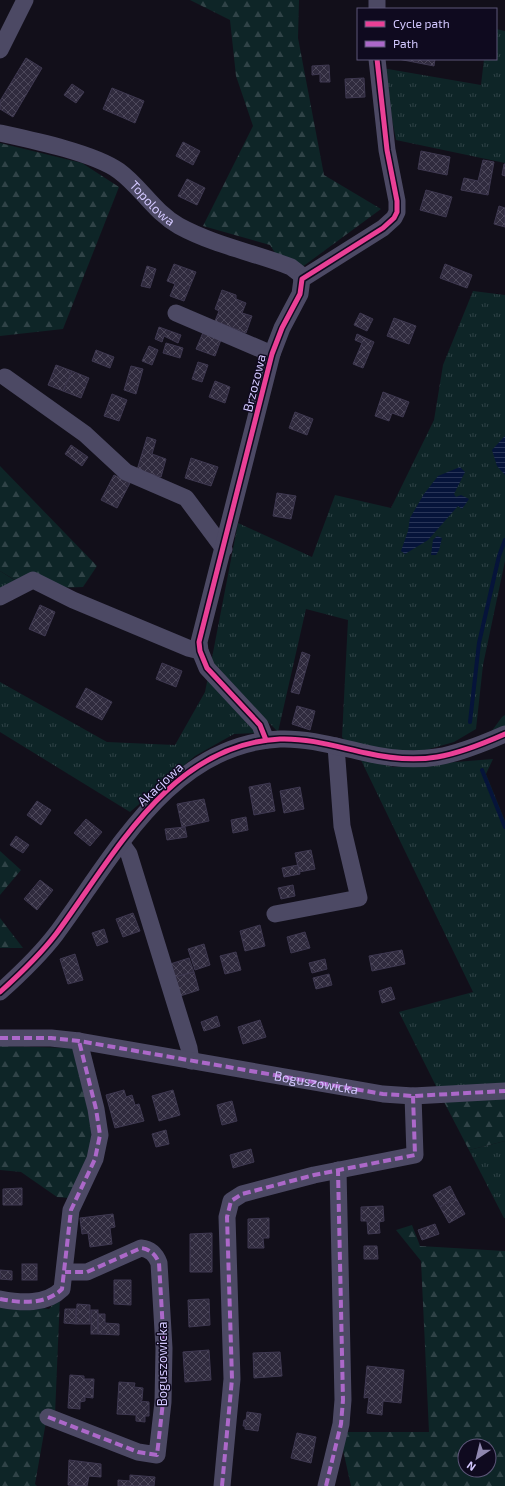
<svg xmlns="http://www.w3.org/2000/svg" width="505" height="1486" viewBox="0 0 505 1486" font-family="'Exo 2',sans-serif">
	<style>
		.grass { fill: url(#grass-tufts) }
		.forest { fill: url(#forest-firs); fill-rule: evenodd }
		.water { fill: url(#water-rules) }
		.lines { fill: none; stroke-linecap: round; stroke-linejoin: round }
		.stream { stroke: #06143a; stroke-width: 4 }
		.building { fill: url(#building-cross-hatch); stroke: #3e3850 }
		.minor { stroke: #4c4964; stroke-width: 17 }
		.quiet { stroke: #ac68c9; stroke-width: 4; stroke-dasharray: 8 4; stroke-linecap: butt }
		.cycleway-casing { stroke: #0f0a1f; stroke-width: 8 }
		.cycleway { stroke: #ea4096; stroke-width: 5 }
		.labels { text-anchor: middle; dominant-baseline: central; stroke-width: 3; stroke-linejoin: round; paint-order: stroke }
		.street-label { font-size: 13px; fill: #d3c8ff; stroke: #0f0a1f }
	</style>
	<defs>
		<pattern id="grass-tufts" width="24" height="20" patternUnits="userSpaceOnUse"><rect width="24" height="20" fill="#0e2527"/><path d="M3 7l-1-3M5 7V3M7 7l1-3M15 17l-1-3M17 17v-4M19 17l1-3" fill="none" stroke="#304347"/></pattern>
		<pattern id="forest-firs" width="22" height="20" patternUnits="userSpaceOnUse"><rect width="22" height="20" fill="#0e2527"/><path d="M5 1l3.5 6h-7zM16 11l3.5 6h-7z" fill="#304347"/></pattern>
		<pattern id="water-rules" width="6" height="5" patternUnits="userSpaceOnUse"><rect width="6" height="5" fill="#06143a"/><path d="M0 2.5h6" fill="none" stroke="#293558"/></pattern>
		<pattern id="building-cross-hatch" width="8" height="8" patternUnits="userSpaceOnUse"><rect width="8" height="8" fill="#302b3e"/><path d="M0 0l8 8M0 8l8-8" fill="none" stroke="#4d485b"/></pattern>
	</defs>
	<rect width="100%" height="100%" fill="#120f1a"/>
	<!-- grass -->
	<g class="grass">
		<path d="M496 29 505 31V163L396 140 382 68 481 85 484 59H496Z"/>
		<path d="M473 291 505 295V561L483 665 476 729 454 742 426 750 381 751 347 743 342 737 348 620 306 609 278 732 211 663 238 523 312 557 335 495 391 508 434 420 443 365Z"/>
		<path d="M0 571 19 583 0 592Z"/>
		<path d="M208 677 256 733 234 734 195 756 130 812 0 732V682L107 742 175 745 205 692Z"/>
		<path d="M505 715V726L491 732 502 717Z"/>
		<path d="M360 758 393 767 493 759 486 774 505 821V1083L437 1088 399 1012 473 992Z"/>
		<path d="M505 1141V1218H504L469 1150Z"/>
	</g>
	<!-- forest -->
	<g class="forest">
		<path d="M190 0H299L298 38 324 175 381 209 290 276 270 245 203 226 253 126 236 76 230 20Z"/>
		<path d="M0 143 82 163 119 187 63 329 0 336Z"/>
		<path d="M0 466 97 566 83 587 30 589 0 571Z"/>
		<path d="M0 851 21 870 0 895Z"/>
		<path d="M0 918 23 948H0Z"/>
		<path d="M0 1046 74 1048 90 1107 92 1154 69 1198 57 1197 21 1172 0 1170Z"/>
		<path d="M505 1095V1141L469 1150 442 1098Z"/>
		<path d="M412 1225 420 1246 505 1251V1486H351L339 1432H429L421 1261 396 1230ZM465 1446H489V1470H465Z"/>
		<path d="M60 1296 55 1415 47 1416 35 1484 37 1486H0V1302L49 1309Z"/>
	</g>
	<!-- water -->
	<g class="water">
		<path d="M505 436V475L497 466 492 450Z"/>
		<path d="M460 467 465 472 454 494 456 497 461 495 469 499 462 509 458 506 428 540 405 554 401 551 408 531 410 518 424 494 438 476Z"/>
		<path d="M437 536 442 538 439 550 436 555H431L433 540Z"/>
	</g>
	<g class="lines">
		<!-- stream -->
		<g class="stream">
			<path d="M470 722 479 643 499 556 505 540"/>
			<path d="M482 770 505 827"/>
		</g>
	</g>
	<!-- building -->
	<g class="building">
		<path d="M26 58 42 68 13 117 0 109V101Z"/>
		<path d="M398 59H435L434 66Z"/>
		<path d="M329 65 330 82H320V74L312 75V66Z"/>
		<path d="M364 78 365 97 346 98 345 79Z"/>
		<path d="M72 84 84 92 76 103 64 95Z"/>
		<path d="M112 88 144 101 135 123 103 109Z"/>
		<path d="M183 142 200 151 193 165 176 156Z"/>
		<path d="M421 151 450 157 447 175 418 169Z"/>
		<path d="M483 160 494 162 488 195 461 190 464 178 478 181Z"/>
		<path d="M504 164H505V176L502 175Z"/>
		<path d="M187 179 205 188 197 205 178 196Z"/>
		<path d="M426 190 452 197 446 217 420 210Z"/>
		<path d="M499 206 505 208V227L494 224Z"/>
		<path d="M174 264 196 272 184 301 170 296 175 284 167 281Z"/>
		<path d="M445 264 472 275 467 288 440 278Z"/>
		<path d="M147 266 156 269 150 288 141 286Z"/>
		<path d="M222 290 236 295V299L246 303 242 313 252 316 246 333 215 321 219 311 215 309Z"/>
		<path d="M360 313 373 319 367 331 354 325Z"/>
		<path d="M394 318 416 326 409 344 387 336Z"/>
		<path d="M159 327 181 335 178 343 164 336 162 342 155 339Z"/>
		<path d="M204 330 222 337 215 356 196 349Z"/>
		<path d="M357 334 374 342 363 368 353 364 362 343 355 340Z"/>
		<path d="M166 343 183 348 180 358 163 353Z"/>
		<path d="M149 346 158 350 152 365 142 361Z"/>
		<path d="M96 350 114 357 110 368 92 361Z"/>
		<path d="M198 362 208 365 202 382 192 379Z"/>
		<path d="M56 365 72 371 63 391 48 385Z"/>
		<path d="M131 366 143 369 136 394 124 390Z"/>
		<path d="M72 371 89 378 81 398 63 391Z"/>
		<path d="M215 381 230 387 225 403 209 397Z"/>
		<path d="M383 392 409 402 403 417 392 413 389 421 375 416Z"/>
		<path d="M112 394 127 400 119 421 104 416Z"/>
		<path d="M295 412 313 419 307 435 289 428Z"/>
		<path d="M147 437 156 440 152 454 166 459 161 477 137 470Z"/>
		<path d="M71 445 88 457 82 466 65 454Z"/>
		<path d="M191 458 218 467 211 486 185 478Z"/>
		<path d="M114 475 130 483 117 508 101 500Z"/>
		<path d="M277 493 296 496 291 519 273 516Z"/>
		<path d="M40 605 55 612 45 636 29 629Z"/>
		<path d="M302 652 310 655 299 694 291 692Z"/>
		<path d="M162 663 182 671 176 687 156 679Z"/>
		<path d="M86 688 112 702 102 720 76 707Z"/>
		<path d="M297 706 315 711 310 730 292 724Z"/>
		<path d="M270 783 275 811 254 815 249 787Z"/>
		<path d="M300 787 304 809 284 813 280 791Z"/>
		<path d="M204 799 209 821 182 827 177 804Z"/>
		<path d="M37 801 51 810 41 825 27 815Z"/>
		<path d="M246 817 248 830 233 833 231 820Z"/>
		<path d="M86 819 102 832 90 846 74 833Z"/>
		<path d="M185 827 187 837 167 840 165 829Z"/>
		<path d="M16 836 29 845 23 853 10 845Z"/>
		<path d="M311 850 315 869 299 872 295 853Z"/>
		<path d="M298 865 300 874 284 877 282 868Z"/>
		<path d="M40 880 53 890 37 910 24 899Z"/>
		<path d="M293 885 295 896 281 899 278 888Z"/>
		<path d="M133 913 140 931 123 937 116 919Z"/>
		<path d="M260 925 265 946 245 951 240 931Z"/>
		<path d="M104 929 108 942 97 946 92 933Z"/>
		<path d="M305 932 310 948 291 953 287 937Z"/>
		<path d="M204 944 210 965 195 970 188 949Z"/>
		<path d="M402 950 405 964 372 971 369 956Z"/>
		<path d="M236 952 241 970 225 974 220 956Z"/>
		<path d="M75 954 83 980 68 984 60 959Z"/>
		<path d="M189 958 194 972 171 978 167 965Z"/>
		<path d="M325 959 327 969 312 973 309 963Z"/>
		<path d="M194 972 199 990 177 997 171 978Z"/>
		<path d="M329 974 332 985 316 989 313 978Z"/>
		<path d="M391 987 395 999 382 1003 379 991Z"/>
		<path d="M217 1016 220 1026 204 1031 201 1022Z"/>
		<path d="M260 1020 266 1037 243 1044 238 1027Z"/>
		<path d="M124 1090 126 1097 132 1095 135 1105 139 1104 144 1121 115 1128 106 1095Z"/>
		<path d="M173 1090 180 1115 159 1121 152 1096Z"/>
		<path d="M232 1101 237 1121 222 1125 217 1105Z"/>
		<path d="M166 1130 169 1144 156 1147 152 1134Z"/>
		<path d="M251 1149 254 1162 233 1168 230 1155Z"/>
		<path d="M450 1186 456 1198 440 1207 433 1195Z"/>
		<path d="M22 1188V1205H3V1189Z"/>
		<path d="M456 1198 465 1214 449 1223 440 1207Z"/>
		<path d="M383 1206 384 1221 379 1222 380 1233 368 1234 367 1221H361V1207Z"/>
		<path d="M113 1214 115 1227 110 1228 112 1244 90 1247 88 1233 82 1234 80 1218Z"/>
		<path d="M269 1218V1238H263L264 1248H248V1219Z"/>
		<path d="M435 1224 439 1234 422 1240 418 1230Z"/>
		<path d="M212 1233V1272H190V1234Z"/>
		<path d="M364 1246H377L378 1259H364Z"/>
		<rect x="22" y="1264" width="15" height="16"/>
		<path d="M0 1270 12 1271V1280L0 1279Z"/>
		<path d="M114 1280H131V1305L114 1304Z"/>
		<path d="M209 1299 210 1325 189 1327 188 1300Z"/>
		<path d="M77 1304 90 1305V1324H76Z"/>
		<path d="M65 1309H76V1324L64 1323Z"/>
		<rect x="91" y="1310" width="7" height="24"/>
		<path d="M98 1314H105V1323L119 1324V1335L98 1334Z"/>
		<path d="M209 1350 211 1380 185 1382 183 1352Z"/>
		<path d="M280 1352 282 1376 254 1378 253 1353Z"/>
		<path d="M367 1366 404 1370 401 1403 383 1401 382 1415 367 1413 369 1397 364 1398Z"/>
		<path d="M70 1375 84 1376V1379H94L93 1398 85 1397V1401L80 1402V1409L68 1408Z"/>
		<path d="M119 1382 135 1383 134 1387 143 1388 142 1400 140 1401 149 1402V1416H145V1422L136 1421V1415L117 1414Z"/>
		<path d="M247 1412 261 1414 258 1431 245 1429V1426H243L244 1420H246Z"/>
		<path d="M297 1433 316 1437 311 1463 291 1458Z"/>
		<path d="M69 1460 101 1464V1477L89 1476 87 1486 68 1485Z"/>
		<path d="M130 1475 155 1477 154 1486H118V1480L130 1481Z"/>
	</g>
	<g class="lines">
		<!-- minor -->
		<g class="minor">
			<path d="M377 9V0"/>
			<path d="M0 50 25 0"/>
			<path id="s1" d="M0 133C32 140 94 153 119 171 141 187 154 212 179 226 214 245 255 253 291 267L300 274 302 279"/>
			<path d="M176 313 272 354"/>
			<path d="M5 377 85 434 126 472 186 498 224 549"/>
			<path d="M0 597 33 580 73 600 188 648 200 651"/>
			<path d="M266 740 260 725 207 668 200 651 199 642 272 354 282 328 300 294 302 279 383 228 394 218 397 212V201L387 150 377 59"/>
			<path d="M121 843 129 854 189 1048 191 1061"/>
			<path d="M275 914 359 898 342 826 336 746"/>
			<path d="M0 992C20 974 40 955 56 934 114 856 170 744 280 739 309 738 338 747 366 753 422 766 453 757 505 734"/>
			<path id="s2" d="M0 1038H51L79 1041 383 1094 413 1096 505 1091"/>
			<path d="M0 1299C21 1303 46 1305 62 1289L71 1210 95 1159 100 1135 96 1109 79 1041"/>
			<path d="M48 1417 138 1452 157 1455 163 1402 164 1348 159 1263C156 1255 150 1249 141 1248L87 1272H65"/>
			<path d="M222 1486 232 1379 227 1217 231 1201 242 1194 314 1175 415 1155 413 1096"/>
			<path d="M326 1486 341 1424 343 1400 338 1170"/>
		</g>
		<!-- quiet -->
		<g class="quiet">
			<path d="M0 1038H51L79 1041 383 1094 413 1096 505 1091"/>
			<path d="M0 1299C21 1303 46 1305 62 1289L71 1210 95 1159 100 1135 96 1109 79 1041"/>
			<path d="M48 1417 138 1452 157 1455 163 1402 164 1348 159 1263C156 1255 150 1249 141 1248L87 1272H65"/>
			<path d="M222 1486 232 1379 227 1217 231 1201 242 1194 314 1175 415 1155 413 1096"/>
			<path d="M326 1486 341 1424 343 1400 338 1170"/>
		</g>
		<defs>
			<g id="cycleway">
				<path d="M266 740 260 725 207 668 200 651 199 642 272 354 282 328 300 294 302 279 383 228 394 218 397 212V201L387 150 377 59"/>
				<path d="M0 992C20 974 40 955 56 934 114 856 170 744 280 739 309 738 338 747 366 753 422 766 453 757 505 734"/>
			</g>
		</defs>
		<!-- cycleway casing -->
		<use href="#cycleway" class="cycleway-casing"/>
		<!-- cycleway -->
		<use href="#cycleway" class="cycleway"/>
	</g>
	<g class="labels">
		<!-- street labels -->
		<g class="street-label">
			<text stroke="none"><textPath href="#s1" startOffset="172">Topolowa</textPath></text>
			<text transform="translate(254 383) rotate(-76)">Brzozowa</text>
			<text transform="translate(160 784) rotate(-43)">Akacjowa</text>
			<text stroke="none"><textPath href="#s2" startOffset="320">Boguszowicka</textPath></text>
			<text transform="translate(162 1364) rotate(-90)">Boguszowicka</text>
		</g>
	</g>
	<!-- legend -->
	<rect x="357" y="8" width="140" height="52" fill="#0f0a1f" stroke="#5d5679"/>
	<rect x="365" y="21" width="20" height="6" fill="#ea4096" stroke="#5d5679"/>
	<text x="393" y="28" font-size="12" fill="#d3c8ff">Cycle path</text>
	<rect x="365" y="41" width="20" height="6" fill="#ac68c9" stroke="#5d5679"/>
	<text x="393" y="48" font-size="12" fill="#d3c8ff">Path</text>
	<!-- north arrow -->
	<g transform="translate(477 1458) rotate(215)"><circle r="19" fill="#0f0a1f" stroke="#5d5679"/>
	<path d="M0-3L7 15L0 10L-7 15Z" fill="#8f87af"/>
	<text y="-6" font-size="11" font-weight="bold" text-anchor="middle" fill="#d3c8ff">N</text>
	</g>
</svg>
